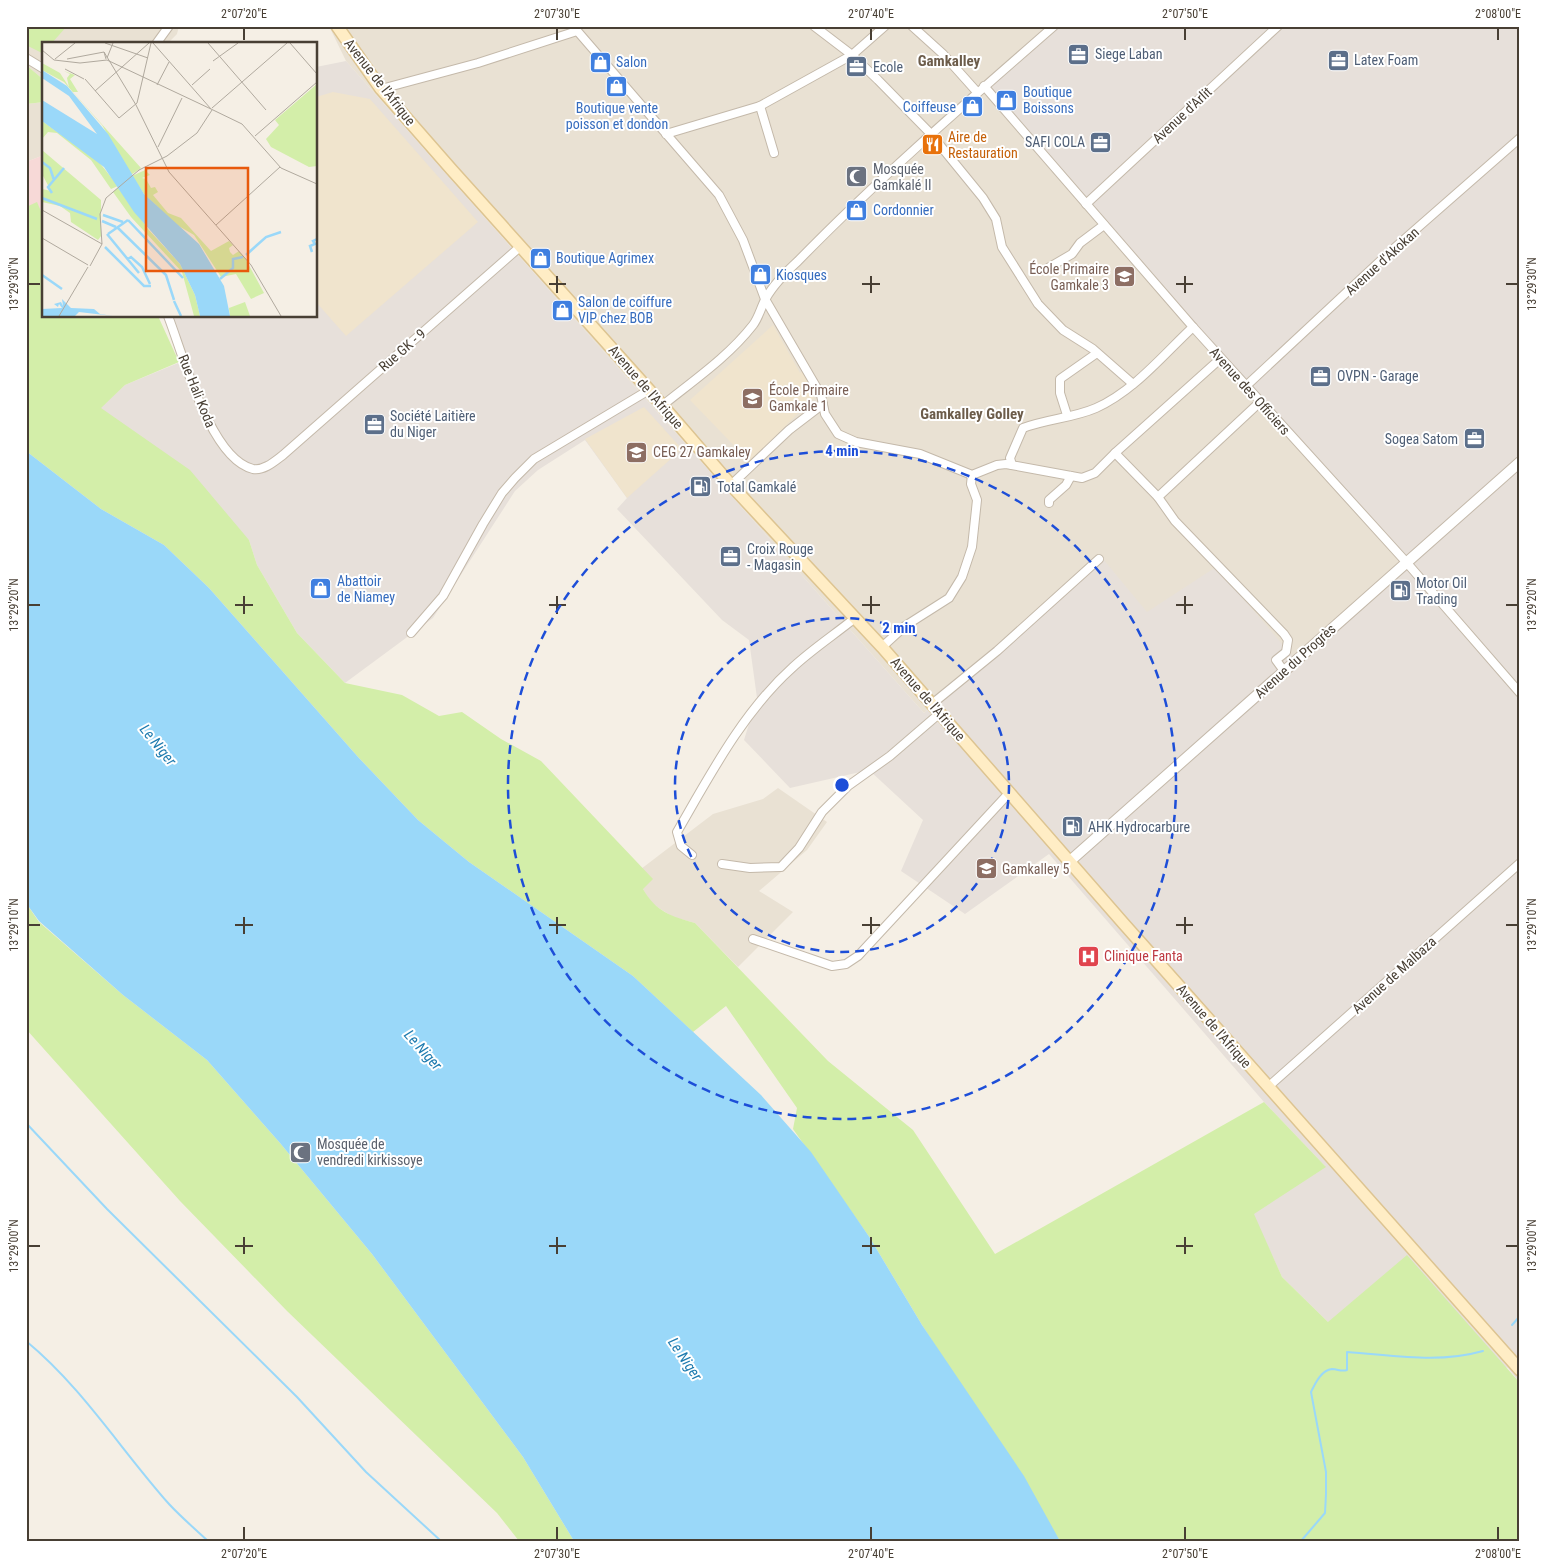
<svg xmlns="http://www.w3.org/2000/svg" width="1546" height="1567" viewBox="0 0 1546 1567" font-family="'Roboto Condensed',sans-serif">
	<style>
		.residential { fill: #e9e1d3 }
		.industrial { fill: #e7e0da }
		.education { fill: #f0e4cd }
		.medical { fill: #f7d9d7 }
		.green { fill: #d3eea9 }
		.water { fill: #9ad8f9 }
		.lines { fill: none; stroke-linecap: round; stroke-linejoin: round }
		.stream { stroke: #9ad8f9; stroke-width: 2 }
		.minor-casing { stroke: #c4b9aa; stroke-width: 10 }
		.tertiary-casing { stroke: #c4b9aa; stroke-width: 12 }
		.secondary-casing { stroke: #ddc491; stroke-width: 14 }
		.minor { stroke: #fff; stroke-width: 8 }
		.tertiary { stroke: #fff; stroke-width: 10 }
		.secondary { stroke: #ffedc5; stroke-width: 11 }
		.ticks { fill: none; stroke: #483f34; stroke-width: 2 }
		.ring { fill: none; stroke: #1d4ed8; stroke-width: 2.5; stroke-dasharray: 9 6 }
		.labels { text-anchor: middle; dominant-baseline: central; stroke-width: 4; stroke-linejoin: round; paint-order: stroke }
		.service-label { font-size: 14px; fill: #4e5e75; stroke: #fff; text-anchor: start }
		.shop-label { font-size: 14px; fill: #366cbe; stroke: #fff; text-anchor: start }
		.street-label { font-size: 14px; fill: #483f34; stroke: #fff }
		.food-label { font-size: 14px; fill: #c56008; stroke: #fff; text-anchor: start }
		.worship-label { font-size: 14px; fill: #5b616d; stroke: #fff; text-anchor: start }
		.education-label { font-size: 14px; fill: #785e54; stroke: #fff; text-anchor: start }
		.health-label { font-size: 14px; fill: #be3a42; stroke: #fff; text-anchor: start }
		.neighbourhood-label { font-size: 15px; font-weight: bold; fill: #6c5c4a; stroke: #fff }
		.water-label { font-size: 15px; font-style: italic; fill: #1e7baf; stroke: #fff }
		.inset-river { fill: none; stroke: #9ad8f9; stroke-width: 2.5 }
		.inset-road { fill: none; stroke: #b0a99e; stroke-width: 1 }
		.view { fill: #e8590c; fill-opacity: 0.15; stroke: #e8590c; stroke-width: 2.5 }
		.inset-edge { fill: none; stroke: #483f34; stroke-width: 2.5 }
		.centre { fill: #1d4ed8; stroke: #fff; stroke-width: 2.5 }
		.ring-label { font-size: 15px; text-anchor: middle; font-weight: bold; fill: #1d4ed8; stroke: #fff; stroke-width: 4; stroke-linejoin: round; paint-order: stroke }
		.neatline { fill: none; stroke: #483f34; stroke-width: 2 }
		.ticks-label { font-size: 12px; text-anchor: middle; fill: #483f34 }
	</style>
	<rect width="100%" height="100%" fill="#f5efe5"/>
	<!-- residential -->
	<g class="residential">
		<path d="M26 26H179L177 34 167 44H44V80L26 65Z"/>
		<path d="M329 26H1056L1409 561 1295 659 1147 612 1004 644 924 713 346 61Z"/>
		<path d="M44 102V155L26 162V104Z"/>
		<path d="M778 788 827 822 807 850 759 891 793 912 738 967 695 923 673 917 651 903 643 889 641 869 713 814 763 799Z"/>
	</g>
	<!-- industrial -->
	<path class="industrial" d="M1056 26H1520V1383L1508 1368 1328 1322 1282 1277 1253 1214 1325 1166 1264 1102 1049 854 965 914 901 871 923 820 869 770 790 788 744 740 757 698 749 640 722 620 617 509 627 498 585 440 538 470 515 491 433 618 345 683 297 633 257 565 249 540 100 408 125 385 183 361 168 316H316V67L346 61 924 713 1103 559 1147 612 1216 567 1295 659 1409 560 985 91Z"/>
	<!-- education -->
	<g class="education">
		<path d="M333 92 370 99 478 222 346 336 316 302V97Z"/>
		<path d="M773 325 800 373 804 370 817 394 750 462 690 400Z"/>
		<path d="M644 407 682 449 627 498 585 439Z"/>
	</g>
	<!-- medical -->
	<path class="medical" d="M44 155V218L37 203 26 207V162Z"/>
	<!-- green -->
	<g class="green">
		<path d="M26 26H67L51 44H44L42 53 26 45Z"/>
		<path d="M26 65 44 80V102L26 104Z"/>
		<path d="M37 202 44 218V316H158L179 362 125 385 101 408 190 470 249 540 257 565 297 633 345 683 402 695 439 716 462 712 501 739 541 761 653 879 643 889C656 912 671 916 695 923L828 1061 913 1130 995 1254 1264 1102 1326 1167 1254 1214 1282 1277 1328 1322 1407 1255 1520 1383V1541H1060L922 1325 870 1238 793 1129 797 1108 726 1006 693 1032 633 976 469 862 418 820 358 757 209 588 164 545 101 509 26 451V207Z"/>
		<path d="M26 903 39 922 123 995 207 1060 280 1143 372 1254 523 1457 574 1541H519L497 1513 287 1311 180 1201 26 1029Z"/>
	</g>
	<!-- water -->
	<path class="water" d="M26 451 101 509 164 545 209 588 358 757 418 820 469 862 633 976 761 1095 811 1152 870 1238 922 1325 1024 1476 1060 1541H574L523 1457 372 1254 280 1143 207 1060 123 995 39 921 26 903Z"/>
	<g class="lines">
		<!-- stream -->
		<g class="stream">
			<path d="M26 1123 107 1209 297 1397 366 1472 441 1541"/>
			<path d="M1512 1325 1520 1316"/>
			<path d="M26 1341C82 1387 121 1450 169 1504 181 1517 195 1529 208 1541"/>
			<path d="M1301 1541 1325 1513 1326 1494V1472L1311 1392C1315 1384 1321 1370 1332 1369 1338 1369 1341 1372 1347 1370V1352C1393 1355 1437 1364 1483 1351"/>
		</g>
		<defs>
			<g id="minor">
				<path d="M573 26 719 195 743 240 765 299 821 395 825 414 838 434 856 442 920 454 972 475 997 465 1006 464 1082 478 1095 473 1115 453"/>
				<path d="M814 26 852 55 878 80 930 133 983 198 996 219 1002 247 1038 304 1063 330 1093 349 1133 384"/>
				<path d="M912 26 943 54 977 92"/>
				<path d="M156 44 169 26"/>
				<path d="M26 58 44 69"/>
				<path d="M984 86 1193 327 1407 563 1520 693"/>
				<path d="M381 89 478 63 577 31"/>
				<path d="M760 106 774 153"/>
				<path d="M666 134 760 106 852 55 885 26"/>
				<path d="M1086 204 1278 26"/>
				<path d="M1048 268 1072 254 1080 243 1104 225"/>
				<path d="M168 316C183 354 210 459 253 469 264 471 275 461 283 455L521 246"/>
				<path d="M1220 359 1115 453 1158 497 1175 521 1284 634 1288 640 1286 652 1276 660 1284 671"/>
				<path d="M1246 386 1391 251 1520 138"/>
				<path d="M663 405C694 380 728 357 753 325 759 317 761 307 766 298 774 284 786 272 798 261 879 178 967 102 1054 26"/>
				<path d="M1067 415 1060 393V379L1097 353"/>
				<path d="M1012 465 1010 458 1023 428C1047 419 1073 418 1096 408 1134 391 1163 355 1193 327"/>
				<path d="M731 485 789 430 823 404"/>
				<path d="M1158 497 1260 402"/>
				<path d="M1049 503V500L1066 485 1071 476"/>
				<path d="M411 633 443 596 483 524 502 493 515 478 534 459 649 390"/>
				<path d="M882 647 905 626 949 598 962 577 972 547 977 500 971 484 972 475"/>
				<path d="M932 704 997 651 1099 559"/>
				<path d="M692 855 681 846 677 832C710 775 743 712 792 668 811 650 834 635 855 618"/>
				<path d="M722 864 750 868 781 867 799 848 822 812 848 786 890 756 940 713"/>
				<path d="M753 939 832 966 846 964 858 956 1010 792"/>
				<path d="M1268 1087 1520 863"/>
			</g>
			<path id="tertiary" d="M1070 861 1520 462"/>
			<path id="secondary" d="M337 26 381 89 451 169 649 390 731 485 882 647 1124 924 1520 1370"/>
		</defs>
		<!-- minor casing -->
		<use href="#minor" class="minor-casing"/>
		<!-- tertiary casing -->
		<use href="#tertiary" class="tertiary-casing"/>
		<!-- secondary casing -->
		<use href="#secondary" class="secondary-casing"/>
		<!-- minor -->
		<use href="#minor" class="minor"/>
		<!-- tertiary -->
		<use href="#tertiary" class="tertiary"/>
		<!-- secondary -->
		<use href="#secondary" class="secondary"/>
	</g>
	<!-- ticks -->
	<path class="ticks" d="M244 28V40M557 28V40M871 28V40M1185 28V40M1498 28V40M557 276V293M871 276V293M1185 276V293M28 284H40M549 284H566M862 284H880M1176 284H1193M1506 284H1518M244 596V614M557 596V614M871 596V614M1185 596V614M28 605H40M235 605H253M549 605H566M862 605H880M1176 605H1193M1506 605H1518M244 917V934M557 917V934M871 917V934M1185 917V934M28 925H40M235 925H253M549 925H566M862 925H880M1176 925H1193M1506 925H1518M244 1237V1254M557 1237V1254M871 1237V1254M1185 1237V1254M28 1246H40M235 1246H253M549 1246H566M862 1246H880M1176 1246H1193M1506 1246H1518M244 1527V1540M557 1527V1540M871 1527V1540M1185 1527V1540M1498 1527V1540"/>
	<!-- distance rings -->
	<g class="ring">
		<circle cx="842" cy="785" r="167"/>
		<circle cx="842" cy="785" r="334"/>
	</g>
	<!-- icons -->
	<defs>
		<symbol id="office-square" viewBox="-11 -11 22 22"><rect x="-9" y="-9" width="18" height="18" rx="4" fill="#5c6f8a" stroke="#fff"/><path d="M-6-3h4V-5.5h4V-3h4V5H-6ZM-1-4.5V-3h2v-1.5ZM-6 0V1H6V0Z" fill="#fff"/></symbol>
		<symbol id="shop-square" viewBox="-11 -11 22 22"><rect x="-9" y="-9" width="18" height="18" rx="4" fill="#3f7fe0" stroke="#fff"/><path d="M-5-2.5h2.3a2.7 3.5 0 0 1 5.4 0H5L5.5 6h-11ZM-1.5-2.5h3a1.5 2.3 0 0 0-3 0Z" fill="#fff"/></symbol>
		<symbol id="restaurant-square" viewBox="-11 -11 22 22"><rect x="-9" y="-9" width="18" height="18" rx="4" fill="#e8710a" stroke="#fff"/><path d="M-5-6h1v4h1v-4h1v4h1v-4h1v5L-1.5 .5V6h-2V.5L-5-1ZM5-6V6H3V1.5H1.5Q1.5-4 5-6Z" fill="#fff"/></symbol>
		<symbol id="mosque-square" viewBox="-11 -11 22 22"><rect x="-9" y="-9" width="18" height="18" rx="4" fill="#6b7280" stroke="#fff"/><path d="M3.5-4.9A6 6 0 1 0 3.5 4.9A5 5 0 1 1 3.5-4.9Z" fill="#fff"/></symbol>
		<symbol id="school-square" viewBox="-11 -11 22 22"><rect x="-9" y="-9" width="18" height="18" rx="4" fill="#8d6e63" stroke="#fff"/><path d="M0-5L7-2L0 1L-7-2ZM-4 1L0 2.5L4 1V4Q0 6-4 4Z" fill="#fff"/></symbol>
		<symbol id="fuel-square" viewBox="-11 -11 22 22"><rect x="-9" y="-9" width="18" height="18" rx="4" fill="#5c6f8a" stroke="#fff"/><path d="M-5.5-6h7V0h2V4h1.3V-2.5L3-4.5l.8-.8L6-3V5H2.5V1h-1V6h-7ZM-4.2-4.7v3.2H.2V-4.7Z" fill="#fff"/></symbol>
		<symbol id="hospital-square" viewBox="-11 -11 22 22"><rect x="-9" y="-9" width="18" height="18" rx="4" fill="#e0444e" stroke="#fff"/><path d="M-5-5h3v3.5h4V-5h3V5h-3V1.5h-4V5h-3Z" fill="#fff"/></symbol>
	</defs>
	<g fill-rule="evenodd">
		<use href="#office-square" x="1066" y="42" width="25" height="25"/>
		<use href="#office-square" x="1326" y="48" width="25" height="25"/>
		<use href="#shop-square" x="588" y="50" width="25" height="25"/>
		<use href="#office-square" x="844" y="54" width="25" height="25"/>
		<use href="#shop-square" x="604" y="74" width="25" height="25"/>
		<use href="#shop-square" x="994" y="88" width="25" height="25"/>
		<use href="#shop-square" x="960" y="94" width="25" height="25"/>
		<use href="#office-square" x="1088" y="130" width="25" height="25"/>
		<use href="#restaurant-square" x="920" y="132" width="25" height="25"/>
		<use href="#mosque-square" x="844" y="164" width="25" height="25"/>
		<use href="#shop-square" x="844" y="198" width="25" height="25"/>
		<use href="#shop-square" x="528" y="246" width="25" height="25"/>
		<use href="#shop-square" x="748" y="262" width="25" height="25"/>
		<use href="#school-square" x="1112" y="264" width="25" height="25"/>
		<use href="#shop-square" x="550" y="298" width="25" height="25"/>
		<use href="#office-square" x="1308" y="364" width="25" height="25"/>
		<use href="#school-square" x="740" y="386" width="25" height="25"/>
		<use href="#office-square" x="362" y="412" width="25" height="25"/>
		<use href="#office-square" x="1462" y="426" width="25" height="25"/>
		<use href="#school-square" x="624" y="440" width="25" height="25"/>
		<use href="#fuel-square" x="688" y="474" width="25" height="25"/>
		<use href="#office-square" x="718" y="544" width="25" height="25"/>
		<use href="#shop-square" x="308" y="576" width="25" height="25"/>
		<use href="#fuel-square" x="1388" y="578" width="25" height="25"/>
		<use href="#fuel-square" x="1060" y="814" width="25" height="25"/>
		<use href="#school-square" x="974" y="856" width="25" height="25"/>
		<use href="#hospital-square" x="1076" y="944" width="25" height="25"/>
		<use href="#mosque-square" x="288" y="1140" width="25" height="25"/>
	</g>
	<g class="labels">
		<!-- service labels -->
		<g class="service-label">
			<text x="1095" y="54">Siege Laban</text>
			<text x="1354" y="60">Latex Foam</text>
			<text x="873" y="67">Ecole</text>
			<text x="1085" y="142" text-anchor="end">SAFI COLA</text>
			<text x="1337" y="376">OVPN - Garage</text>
			<text x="390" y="416">Société Laitière<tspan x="390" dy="16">du Niger</tspan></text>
			<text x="1458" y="439" text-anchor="end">Sogea Satom</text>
			<text x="717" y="487">Total Gamkalé</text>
			<text x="747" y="549">Croix Rouge<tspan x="747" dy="16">- Magasin</tspan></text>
			<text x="1416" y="583">Motor Oil<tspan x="1416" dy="16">Trading</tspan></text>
			<text x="1088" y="827">AHK Hydrocarbure</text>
		</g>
		<!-- shop labels -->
		<g class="shop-label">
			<text x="616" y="62">Salon</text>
			<text x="1023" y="92">Boutique<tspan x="1023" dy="16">Boissons</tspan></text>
			<text x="956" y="107" text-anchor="end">Coiffeuse</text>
			<text x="617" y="108" text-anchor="middle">Boutique vente<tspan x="617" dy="16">poisson et dondon</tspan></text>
			<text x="873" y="210">Cordonnier</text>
			<text x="556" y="258">Boutique Agrimex</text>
			<text x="776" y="275">Kiosques</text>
			<text x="578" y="302">Salon de coiffure<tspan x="578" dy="16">VIP chez BOB</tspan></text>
			<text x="337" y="581">Abattoir<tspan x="337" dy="16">de Niamey</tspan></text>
		</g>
		<!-- street labels -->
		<g class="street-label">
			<text transform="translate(380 82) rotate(52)">Avenue de l'Afrique</text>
			<text transform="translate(1182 115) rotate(-43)">Avenue d'Arlit</text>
			<text transform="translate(1382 261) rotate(-42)">Avenue d'Akokan</text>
			<text transform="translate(402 350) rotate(-41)">Rue GK - 9</text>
			<text transform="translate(646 387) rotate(49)">Avenue de l'Afrique</text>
			<text transform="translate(197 391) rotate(68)">Rue Hali Koda</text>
			<text transform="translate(1250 391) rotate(48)">Avenue des Officiers</text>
			<text transform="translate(1295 661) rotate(-42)">Avenue du Progrès</text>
			<text transform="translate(928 699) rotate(49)">Avenue de l'Afrique</text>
			<text transform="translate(1394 975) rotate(-42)">Avenue de Malbaza</text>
			<text transform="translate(1214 1026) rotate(49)">Avenue de l'Afrique</text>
		</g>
		<!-- food labels -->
		<g class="food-label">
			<text x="948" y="137">Aire de<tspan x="948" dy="16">Restauration</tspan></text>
		</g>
		<!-- worship labels -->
		<g class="worship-label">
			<text x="873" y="169">Mosquée<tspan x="873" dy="16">Gamkalé II</tspan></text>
			<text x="317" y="1144">Mosquée de<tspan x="317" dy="16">vendredi kirkissoye</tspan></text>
		</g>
		<!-- education labels -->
		<g class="education-label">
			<text x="1109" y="269" text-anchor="end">École Primaire<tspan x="1109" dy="16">Gamkale 3</tspan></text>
			<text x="769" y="390">École Primaire<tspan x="769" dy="16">Gamkale 1</tspan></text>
			<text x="653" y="452">CEG 27 Gamkaley</text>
			<text x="1002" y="869">Gamkalley 5</text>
		</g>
		<!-- health labels -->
		<g class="health-label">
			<text x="1104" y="956">Clinique Fanta</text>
		</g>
		<!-- neighbourhood labels -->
		<g class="neighbourhood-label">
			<text x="949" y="61">Gamkalley</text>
			<text x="972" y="414">Gamkalley Golley</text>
		</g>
		<!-- water labels -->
		<g class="water-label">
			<text transform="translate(158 745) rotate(51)">Le Niger</text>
			<text transform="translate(423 1050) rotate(48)">Le Niger</text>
			<text transform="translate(685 1359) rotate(56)">Le Niger</text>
		</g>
	</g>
	<!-- overview -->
	<g transform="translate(42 42)">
		<rect width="275" height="275" fill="#f5efe5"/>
		<path d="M0 21 18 31 27 45 25 36 28 32 22 29 33 33 28 37 36 50H31L99 126 89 133 60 83 22 40 0 28ZM275 42V124L267 125 229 105 224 97 237 83 233 78ZM0 79 57 120 76 144 69 147 49 118 15 91 6 90 0 97ZM0 108 59 158V194L56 198 29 180 28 171 18 164 0 160V147L9 149 0 132ZM112 124 104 129 108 133 100 136 104 137 109 146 113 145 116 150 111 153 126 171 139 176 169 209 187 199 191 203 187 206 188 210 191 213 197 209 203 216 222 251 209 257 194 232 179 235 152 193 135 183 102 152 90 134ZM77 145 106 187 138 222 153 253 158 274H152L140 230 89 175 71 150ZM203 260 208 274H188L187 266Z" fill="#d3eea9"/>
		<path d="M0 28 25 44 66 92 102 152 157 202 182 244 188 274H158L153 253 138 222 92 170 62 125 0 79V58L55 92 27 54 0 36ZM20 257 29 266 52 267 58 272 71 274 37 270 33 274H0V267L20 266 17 262 16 265 12 262 19 260 21 264Z" fill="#9ad8f9"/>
		<path class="inset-river" d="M0 120 8 126 12 138M10 151 6 145 22 126M0 156 55 177M61 173 81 180M86 178 141 236M60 179 74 185M76 186 124 233 132 258M65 192 97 231M66 192 86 178M63 205 102 244H109M270 210 268 204 273 202 271 199 275 197M204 213 224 195 239 190M86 217 89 215 100 225 108 242M0 233 20 247M178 237 191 226V217L201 215M132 259 139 274"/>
		<path class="inset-road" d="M63 1 106 16M111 1 169 67M166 1 224 68M248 1 275 32M0 8 12 18 38 21 65 18 169 67M65 16 71 1M13 17 33 1M25 17 62 10M64 17 62 10 94 63 127 130 209 223 239 274M171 19 196 1M23 27 42 37M43 37 77 76 95 61 109 1M115 43 127 20M150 43 168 27M53 49 107 1M170 66 245 1M169 67 200 82 239 126 275 142M213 94 275 40M116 105 140 56M0 168 60 202M174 183 238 125M0 196 46 223M48 224 60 202 58 172 64 156 97 128 125 114 155 91 170 68M17 274 46 225"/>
		<path class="view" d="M104 126H206V229H104Z"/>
		<rect width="275" height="275" class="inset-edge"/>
	</g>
	<circle cx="842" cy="785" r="8" class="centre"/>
	<g class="ring-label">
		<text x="842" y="456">4 min</text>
		<text x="899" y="633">2 min</text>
	</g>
	<!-- border -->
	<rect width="1546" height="1567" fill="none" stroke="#ffffff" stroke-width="55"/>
	<rect x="28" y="28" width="1490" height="1512" class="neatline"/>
	<g class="ticks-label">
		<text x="244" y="18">2°07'20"E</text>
		<text x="557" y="18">2°07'30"E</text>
		<text x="871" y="18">2°07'40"E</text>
		<text x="1185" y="18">2°07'50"E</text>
		<text x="1498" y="18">2°08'00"E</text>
		<text transform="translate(14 284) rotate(-90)" y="4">13°29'30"N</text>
		<text transform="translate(1532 284) rotate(-90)" y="4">13°29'30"N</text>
		<text transform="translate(14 605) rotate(-90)" y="4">13°29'20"N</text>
		<text transform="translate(1532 605) rotate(-90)" y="4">13°29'20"N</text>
		<text transform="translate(14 925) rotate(-90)" y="4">13°29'10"N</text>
		<text transform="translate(1532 925) rotate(-90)" y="4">13°29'10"N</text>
		<text transform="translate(14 1246) rotate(-90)" y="4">13°29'00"N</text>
		<text transform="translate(1532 1246) rotate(-90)" y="4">13°29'00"N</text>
		<text x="244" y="1558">2°07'20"E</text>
		<text x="557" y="1558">2°07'30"E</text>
		<text x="871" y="1558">2°07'40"E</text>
		<text x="1185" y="1558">2°07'50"E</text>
		<text x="1498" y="1558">2°08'00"E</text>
	</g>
</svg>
